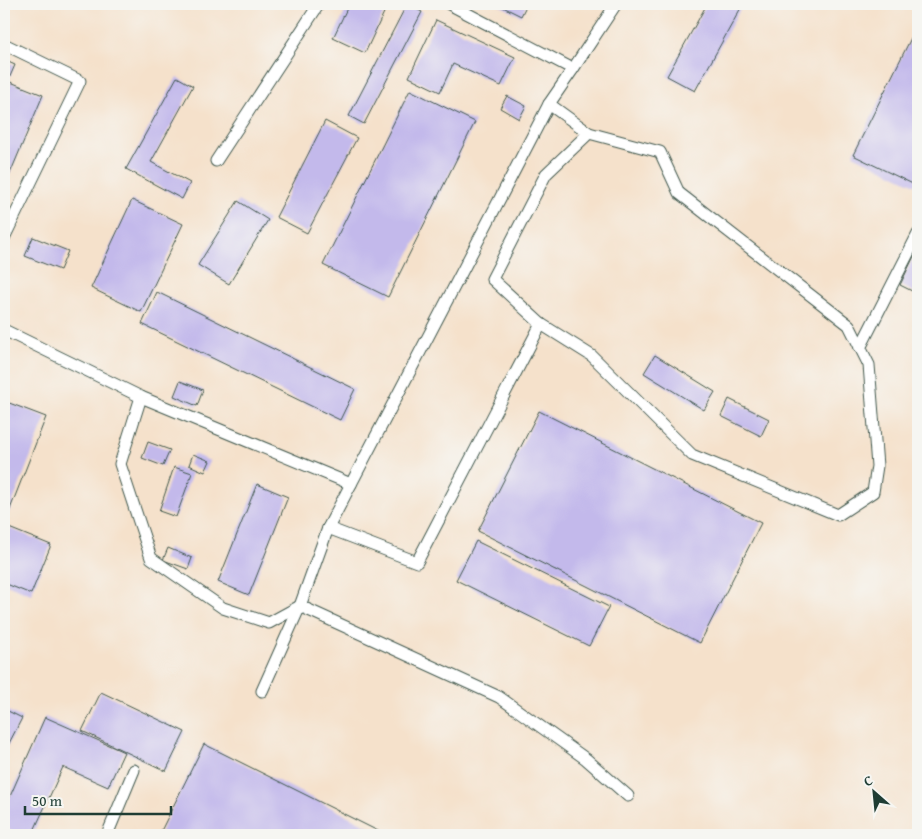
<svg xmlns="http://www.w3.org/2000/svg" width="922" height="839" viewBox="0 0 922 839" font-family="'Gentium Book Plus',serif">
	<style>
		.building { fill: #c3b9eb }
		.lines { fill: none; stroke-linecap: round; stroke-linejoin: round }
		.lane-casing { stroke: #3f564b; stroke-width: 13 }
		.lane { stroke: #fff; stroke-width: 11 }
	</style>
	<rect width="100%" height="100%" fill="#f6f6f2"/>
	<filter id="ink" filterUnits="userSpaceOnUse"><feTurbulence type="fractalNoise" baseFrequency=".02" numOctaves="2"/><feDisplacementMap in="SourceGraphic" scale="10" xChannelSelector="R" yChannelSelector="G"/><feConvolveMatrix kernelMatrix="1 2 1 2 8 2 1 2 1" color-interpolation-filters="sRGB"/></filter>
	<filter id="wash" filterUnits="userSpaceOnUse"><feTurbulence type="fractalNoise" baseFrequency=".0096" numOctaves="4" result="noise"/><feDisplacementMap in="SourceGraphic" scale="20" xChannelSelector="R" yChannelSelector="G"/><feGaussianBlur stdDeviation="1.12" result="paint"/><feColorMatrix in="noise" values="0 0 0 0 0 0 0 0 0 0 0 0 0 0 0 0 0 1.4 0 .05"/><feComposite in="paint" operator="in"/></filter>
	<g filter="url(#wash)">
		<rect width="100%" height="100%" fill="#f5e1cb"/>
		<g id="blocks">
			<!-- building -->
			<g class="building">
				<path d="M349 4H388L365 53 333 38Z"/>
				<path d="M407 4 422 12 364 124 349 116Z"/>
				<path d="M497 4H527L521 16Z"/>
				<path d="M707 4H743L695 91 667 76Z"/>
				<path d="M436 20 515 57 501 86 453 64 440 92 409 77Z"/>
				<path d="M918 24V183L917 186 853 155Z"/>
				<path d="M4 60 15 65 8 81 43 95 9 176 4 174Z"/>
				<path d="M177 77 193 86 151 162 190 183 182 199 126 169Z"/>
				<path d="M410 90 475 122 388 297 323 265Z"/>
				<path d="M507 96 526 106 519 119 500 108Z"/>
				<path d="M325 121 357 138 307 233 276 217Z"/>
				<path d="M132 200 183 224 141 312 91 288Z"/>
				<path d="M238 201 268 220 229 284 198 265Z"/>
				<path d="M33 237 68 251 60 270 25 256Z"/>
				<path d="M918 248V294L900 285Z"/>
				<path d="M157 292 355 389 340 420 142 324Z"/>
				<path d="M655 355 715 392 704 410 644 373Z"/>
				<path d="M180 381 203 390 197 406 174 396Z"/>
				<path d="M729 399 769 419 761 436 721 416Z"/>
				<path d="M4 401 46 417 7 517 4 515Z"/>
				<path d="M539 411 761 523 700 643 478 531Z"/>
				<path d="M148 442 170 450 163 466 142 458Z"/>
				<path d="M193 454 210 461 205 472 189 465Z"/>
				<path d="M174 467 192 473 176 517 159 511Z"/>
				<path d="M257 484 288 497 249 595 218 582Z"/>
				<path d="M4 526 51 545 31 594 4 583Z"/>
				<path d="M476 541 609 607 589 646 456 580Z"/>
				<path d="M168 548 192 558 188 569 163 560Z"/>
				<path d="M101 692 185 732 166 771 82 731Z"/>
				<path d="M4 709 22 718 4 753Z"/>
				<path d="M45 717 124 752 108 787 63 767 32 835H19L4 828V810Z"/>
				<path d="M204 744 386 835H159Z"/>
			</g>
		</g>
	</g>
	<g filter="url(#ink)">
		<use href="#blocks" fill-opacity="0" stroke="#3f564b" stroke-width="1"/>
		<g class="lines">
			<defs>
				<g id="lane">
					<path d="M449 4 573 69"/>
					<path d="M4 44 80 81 4 238"/>
					<path d="M216 161 319 4"/>
					<path d="M541 324 592 356 692 455 838 515 873 492 877 466 869 365 849 325 679 193 660 152 589 133 549 104"/>
					<path d="M4 330 141 397 351 484"/>
					<path d="M860 348 918 234"/>
					<path d="M141 397 120 464 151 558 223 608 269 623 300 606 499 697 586 759 628 796"/>
					<path d="M328 528 417 562 541 324 492 279 546 174 589 133"/>
					<path d="M262 691 300 606 328 528 453 289 549 104 573 69 616 4"/>
					<path d="M107 835 134 770"/>
				</g>
			</defs>
			<!-- lane casing -->
			<use href="#lane" class="lane-casing"/>
			<!-- lane -->
			<use href="#lane" class="lane"/>
		</g>
	</g>
	<!-- margin -->
	<rect width="922" height="839" fill="none" stroke="#f6f6f2" stroke-width="20"/>
	<!-- north arrow -->
	<g transform="translate(874 792) rotate(333)" stroke="#f6f6f2" stroke-width="4" paint-order="stroke">
	<path d="M0-4L9 19L0 12L-9 19Z" fill="#1f3d34"/>
	<text y="-8" font-size="14" font-weight="bold" text-anchor="middle" fill="#1f3d34">С</text>
	</g>
	<!-- scale -->
	<path d="M25 806v8h146v-8" fill="none" stroke="#1f3d34" stroke-width="2.5"/>
	<text x="32" y="806" font-size="15" fill="#1f3d34" stroke="#f6f6f2" stroke-width="4" paint-order="stroke">50 m</text>
</svg>
